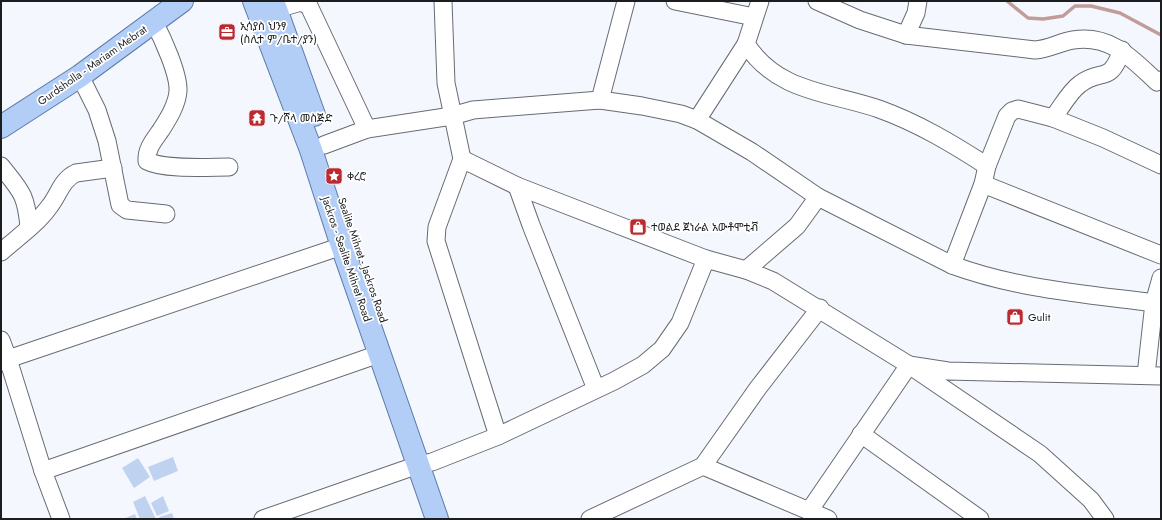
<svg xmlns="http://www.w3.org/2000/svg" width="1162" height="520" viewBox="0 0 1162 520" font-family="Jost,'Noto Sans Ethiopic',sans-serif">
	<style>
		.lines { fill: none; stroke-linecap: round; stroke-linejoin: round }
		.stream { stroke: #c29c99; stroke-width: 3.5 }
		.building { fill: #bfd3f0 }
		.minor-casing { stroke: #676c72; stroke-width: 19 }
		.major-casing { stroke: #5d7ba7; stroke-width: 24 }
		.minor { stroke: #fff; stroke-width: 17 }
		.major { stroke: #b3cef6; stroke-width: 22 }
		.labels { text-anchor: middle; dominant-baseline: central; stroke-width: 3.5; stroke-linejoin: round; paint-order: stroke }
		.poi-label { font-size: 11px; fill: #1b1d1f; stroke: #fff; text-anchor: start }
		.street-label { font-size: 11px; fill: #1b1d1f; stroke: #fff }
	</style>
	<rect width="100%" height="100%" fill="#f4f8fe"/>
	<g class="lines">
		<!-- stream -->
		<path class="stream" d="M1007 1 1028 18 1043 19 1063 16 1075 6H1091L1120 13 1161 35"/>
	</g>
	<!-- building -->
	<g class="building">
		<path d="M173 457 178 471 154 481 148 467Z"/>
		<path d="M138 458 150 477 134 488 122 468Z"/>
		<path d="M145 496 156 519H140L133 502Z"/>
		<path d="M163 496 169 511 157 516 151 503Z"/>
		<path d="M172 513 174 519H160L159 517Z"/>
		<path d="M135 514 137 519H123Z"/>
	</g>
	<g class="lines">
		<defs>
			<g id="minor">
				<path d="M443 1 446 83 462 159 437 227 436 241 498 436"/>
				<path d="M675 1 754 17"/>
				<path d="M760 1 746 44C778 93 830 92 879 109 918 123 953 144 987 166"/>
				<path d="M817 1 860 20 906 35 1035 50C1049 49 1060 42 1073 40 1111 34 1132 59 1157 82L1161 80"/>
				<path d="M277 9 301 2 309 6 367 129"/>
				<path d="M154 22C162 37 179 74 178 91 177 105 168 119 161 130 154 140 146 149 147 161 164 170 209 167 229 167"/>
				<path d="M906 35 916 13 918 1"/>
				<path d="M80 76 97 110 107 141 120 205 127 210 166 214"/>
				<path d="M600 100 626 1"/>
				<path d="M1053 118C1061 108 1069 92 1080 84 1102 67 1109 86 1122 50"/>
				<path d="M697 120 746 44"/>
				<path d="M324 145 367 129 452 116 473 110 600 100 642 106 681 114 697 120 752 152 818 197 797 226 746 270"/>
				<path d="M462 159 517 186"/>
				<path d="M1161 165 1103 138 1053 118 1018 109 1012 111 1007 116 987 166 983 184 1161 255"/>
				<path d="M1 166C21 191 26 194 29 227"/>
				<path d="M818 197 952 265C1017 289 1086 294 1154 303L1161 278"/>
				<path d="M1 252C17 238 37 224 49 207 59 195 61 180 76 173L113 168"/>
				<path d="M706 259 746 270 773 281 909 365 809 511"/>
				<path d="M952 265 983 184"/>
				<path d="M1 340 8 359 342 246"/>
				<path d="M1 362 8 359 43 471 61 519"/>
				<path d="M1146 375 1154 303"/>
				<path d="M861 434 980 519"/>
				<path d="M703 466 758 388 820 308"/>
				<path d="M43 471 379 354"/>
				<path d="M263 519 418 465 432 462 498 436 614 381 643 365 662 349 680 323 706 259 517 186 531 225 596 389"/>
				<path d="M590 519 703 466 828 519"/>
				<path d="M1105 519 1091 500 1040 454 909 365 948 371 1161 376"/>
			</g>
			<g id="major">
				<path d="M254 1 311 150 342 246 437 519"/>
				<path d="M273 1 314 115"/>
				<path d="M1 127 80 76 182 1"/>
			</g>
		</defs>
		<!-- minor casing -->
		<use href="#minor" class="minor-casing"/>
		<!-- major casing -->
		<use href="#major" class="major-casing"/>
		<!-- minor -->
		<use href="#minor" class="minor"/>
		<!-- major -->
		<use href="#major" class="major"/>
	</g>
	<!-- icons -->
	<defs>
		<symbol id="office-square" viewBox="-11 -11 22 22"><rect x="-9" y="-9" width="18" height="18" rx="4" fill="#ba2a30" stroke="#fff"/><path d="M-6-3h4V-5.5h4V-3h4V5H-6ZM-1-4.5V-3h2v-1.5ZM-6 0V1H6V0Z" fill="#fff"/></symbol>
		<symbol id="temple-square" viewBox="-11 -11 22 22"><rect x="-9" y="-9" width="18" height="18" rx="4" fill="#ba2a30" stroke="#fff"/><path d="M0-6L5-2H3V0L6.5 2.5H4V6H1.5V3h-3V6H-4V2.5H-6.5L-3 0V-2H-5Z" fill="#fff"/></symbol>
		<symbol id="sight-square" viewBox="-11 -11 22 22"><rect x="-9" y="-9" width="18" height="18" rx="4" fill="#ba2a30" stroke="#fff"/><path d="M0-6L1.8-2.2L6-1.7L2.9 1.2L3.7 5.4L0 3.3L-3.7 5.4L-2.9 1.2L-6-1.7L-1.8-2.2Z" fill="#fff"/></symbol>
		<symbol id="shop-square" viewBox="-11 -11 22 22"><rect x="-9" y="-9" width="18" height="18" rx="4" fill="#ba2a30" stroke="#fff"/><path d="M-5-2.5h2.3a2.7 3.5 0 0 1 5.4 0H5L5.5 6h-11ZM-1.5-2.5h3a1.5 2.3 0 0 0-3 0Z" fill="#fff"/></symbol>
	</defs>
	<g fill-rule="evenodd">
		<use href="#office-square" x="217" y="22" width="20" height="20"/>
		<use href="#temple-square" x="247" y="108" width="20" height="20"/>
		<use href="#sight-square" x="324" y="166" width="20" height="20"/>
		<use href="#shop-square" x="628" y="217" width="20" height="20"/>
		<use href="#shop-square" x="1005" y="307" width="20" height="20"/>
	</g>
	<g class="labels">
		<!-- poi labels -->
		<g class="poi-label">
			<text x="240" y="26">ኢሳያስ ህንፃ<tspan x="240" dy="13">(ስሊተ ም/ቤተ/ያን)</tspan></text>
			<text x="270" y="118">ጉ/ሾላ መስጅድ</text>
			<text x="347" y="176">ቀረሮ</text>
			<text x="651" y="227">ተወልደ ጀነራል አውቶሞቲቭ</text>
			<text x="1028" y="317">Gulit</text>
		</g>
		<!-- street labels -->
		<g class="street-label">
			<text transform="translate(92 65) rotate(-35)">Gurdsholla - Mariam Mebrat</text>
			<text transform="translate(347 259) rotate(71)">Jackros - Sealite Mihret Road</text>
			<text transform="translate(363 260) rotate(71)">Sealite Mihret - Jackros Road</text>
		</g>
	</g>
	<!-- border -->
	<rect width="1162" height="520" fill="none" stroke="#1b1d1f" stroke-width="4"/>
</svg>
